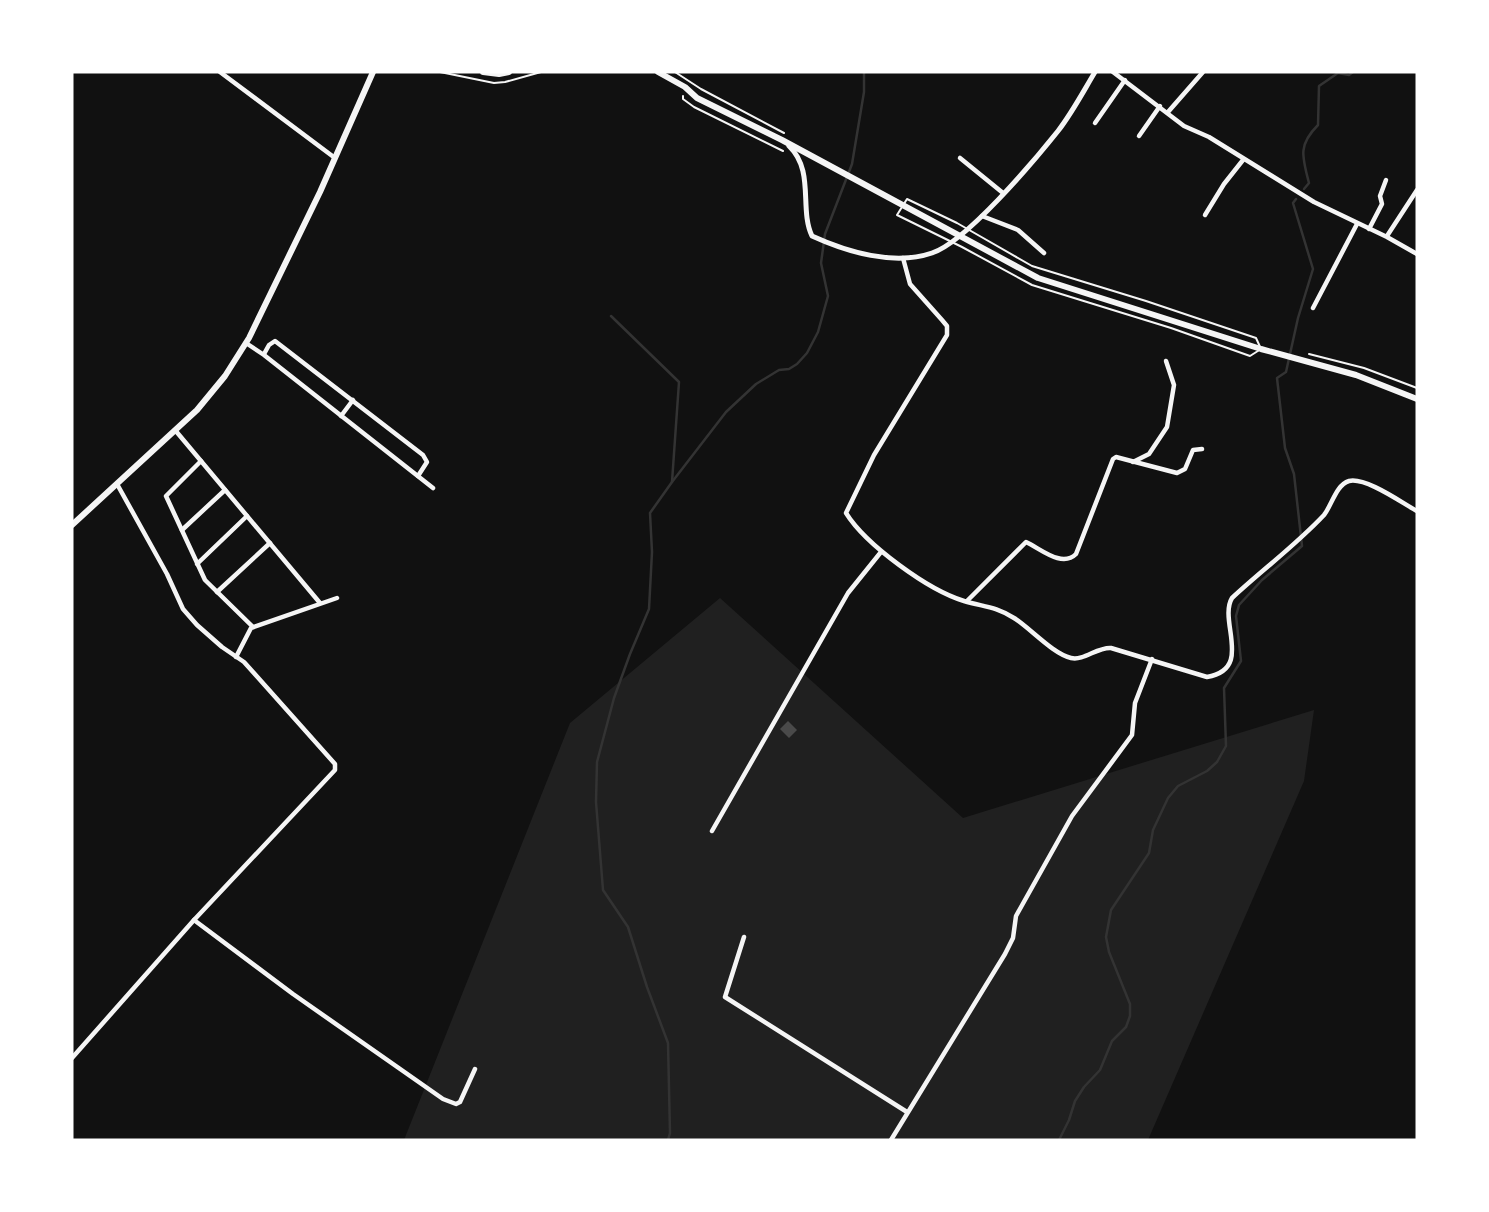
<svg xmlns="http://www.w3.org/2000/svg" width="1489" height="1212" viewBox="0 0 1489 1212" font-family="Arial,sans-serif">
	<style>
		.green { fill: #202020 }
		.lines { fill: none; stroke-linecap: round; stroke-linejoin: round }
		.stream { stroke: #333; stroke-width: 2.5 }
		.building { fill: #4a4a4a }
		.path { stroke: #f5f5f5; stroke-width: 2 }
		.minor { stroke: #f5f5f5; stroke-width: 4.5 }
		.tertiary { stroke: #f5f5f5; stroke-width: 5 }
		.secondary { stroke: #f5f5f5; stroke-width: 6 }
		.primary { stroke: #f5f5f5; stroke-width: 6 }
	</style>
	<rect width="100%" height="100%" fill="#111"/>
	<!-- green -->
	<path class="green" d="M720 598 963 818 1314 710 1304 781 1148 1140H404L570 723Z"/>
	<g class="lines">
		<!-- stream -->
		<g class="stream">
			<path d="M1304 189 1309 183C1302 156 1298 145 1318 125L1319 86 1338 73 1349 75 1353 72"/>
			<path d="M611 316 679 382 672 482 650 513 652 552 649 609 630 654 614 698 597 762 596 802 603 890 628 927 647 987 668 1043 670 1133 668 1140"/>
			<path d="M672 482 726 412 756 384 779 370 789 369 797 364 807 353 818 332 828 296 821 263 825 234 852 164 864 92V72"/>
			<path d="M1059 1140 1069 1120 1075 1101 1084 1087 1100 1070 1112 1041 1126 1027 1130 1016V1004L1109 952 1106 937 1111 910 1149 853 1153 830 1168 798 1178 786 1207 771 1217 762 1226 746 1224 688 1241 661 1236 616 1239 605 1262 580 1302 546 1294 474 1285 448 1277 378 1286 372 1298 318 1313 269 1293 203 1296 199"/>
		</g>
	</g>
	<!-- building -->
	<path class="building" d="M788 721 797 730 789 738 780 729Z"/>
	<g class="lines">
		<!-- path -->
		<g class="path">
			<path d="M440 72 494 83 505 82 541 72"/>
			<path d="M675 72 701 89 784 133"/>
			<path d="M683 96V99L694 107 783 151"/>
			<path d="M907 199 957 223 1032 266 1146 301 1256 338 1261 349 1250 356 1171 328 1032 285 962 247 897 215Z"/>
			<path d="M1309 354 1364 368 1417 388"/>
		</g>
		<!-- minor -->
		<g class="minor">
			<path d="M220 72 335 158"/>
			<path d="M1113 72 1184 126 1209 137 1314 202 1387 237 1417 254"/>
			<path d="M1168 112 1203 72"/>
			<path d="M1095 123 1125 80"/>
			<path d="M1139 136 1160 106"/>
			<path d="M960 158 1003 193"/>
			<path d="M1205 215 1224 184 1243 160"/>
			<path d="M982 216 1018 230 1044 253"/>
			<path d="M1369 229 1382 204 1380 196 1386 180"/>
			<path d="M1387 236 1417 190"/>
			<path d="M903 258 910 284 942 320 947 326V335L874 455 846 513C866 545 928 590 964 601 984 607 995 606 1014 618 1030 628 1053 654 1071 658 1084 661 1097 647 1111 648L1207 677C1254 669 1218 621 1232 598 1262 570 1296 545 1324 515 1332 505 1336 485 1349 481 1366 477 1402 503 1417 511"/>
			<path d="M1313 308 1357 224"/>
			<path d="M246 343 264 355 433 488"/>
			<path d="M264 354 269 345 275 341 423 455 427 462 418 476"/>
			<path d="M341 416 353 400"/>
			<path d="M175 430 320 603"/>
			<path d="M201 461 166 496 205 580 253 627"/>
			<path d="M1133 462 1149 454 1167 427 1174 385 1166 361"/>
			<path d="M182 530 225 490"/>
			<path d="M197 564 247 516"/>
			<path d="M217 592 270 543"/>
			<path d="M967 601 1026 542C1041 549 1062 568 1076 554L1113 459 1116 457 1177 473 1185 469 1193 450 1202 449"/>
			<path d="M236 657 251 628 337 598"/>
			<path d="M712 831 848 593 881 552"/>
			<path d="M194 920 293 994 443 1099 456 1104 460 1102 475 1069"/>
			<path d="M744 937 725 997 907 1112"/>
			<path d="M72 1058 194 920 335 770V764L244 662 222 647 197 625 183 609 167 574 117 484"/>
			<path d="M891 1140 1005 954 1013 938 1016 916 1072 816 1132 735 1135 703 1152 659"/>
		</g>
		<!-- tertiary -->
		<path class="tertiary" d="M789 146C815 171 799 209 812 236 847 252 894 266 932 253 966 242 1034 161 1058 131 1072 113 1083 92 1095 72"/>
		<!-- secondary -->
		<path class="secondary" d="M72 525 197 410 225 376 249 338 320 192 373 72"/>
		<!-- primary -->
		<g class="primary">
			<path d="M483 72 499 74 509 72"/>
			<path d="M658 72 685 87 697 98 782 140 1038 278 1261 349 1356 375 1417 399"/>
		</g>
	</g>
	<!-- border -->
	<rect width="1489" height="1212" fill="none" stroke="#ffffff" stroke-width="147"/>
</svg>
